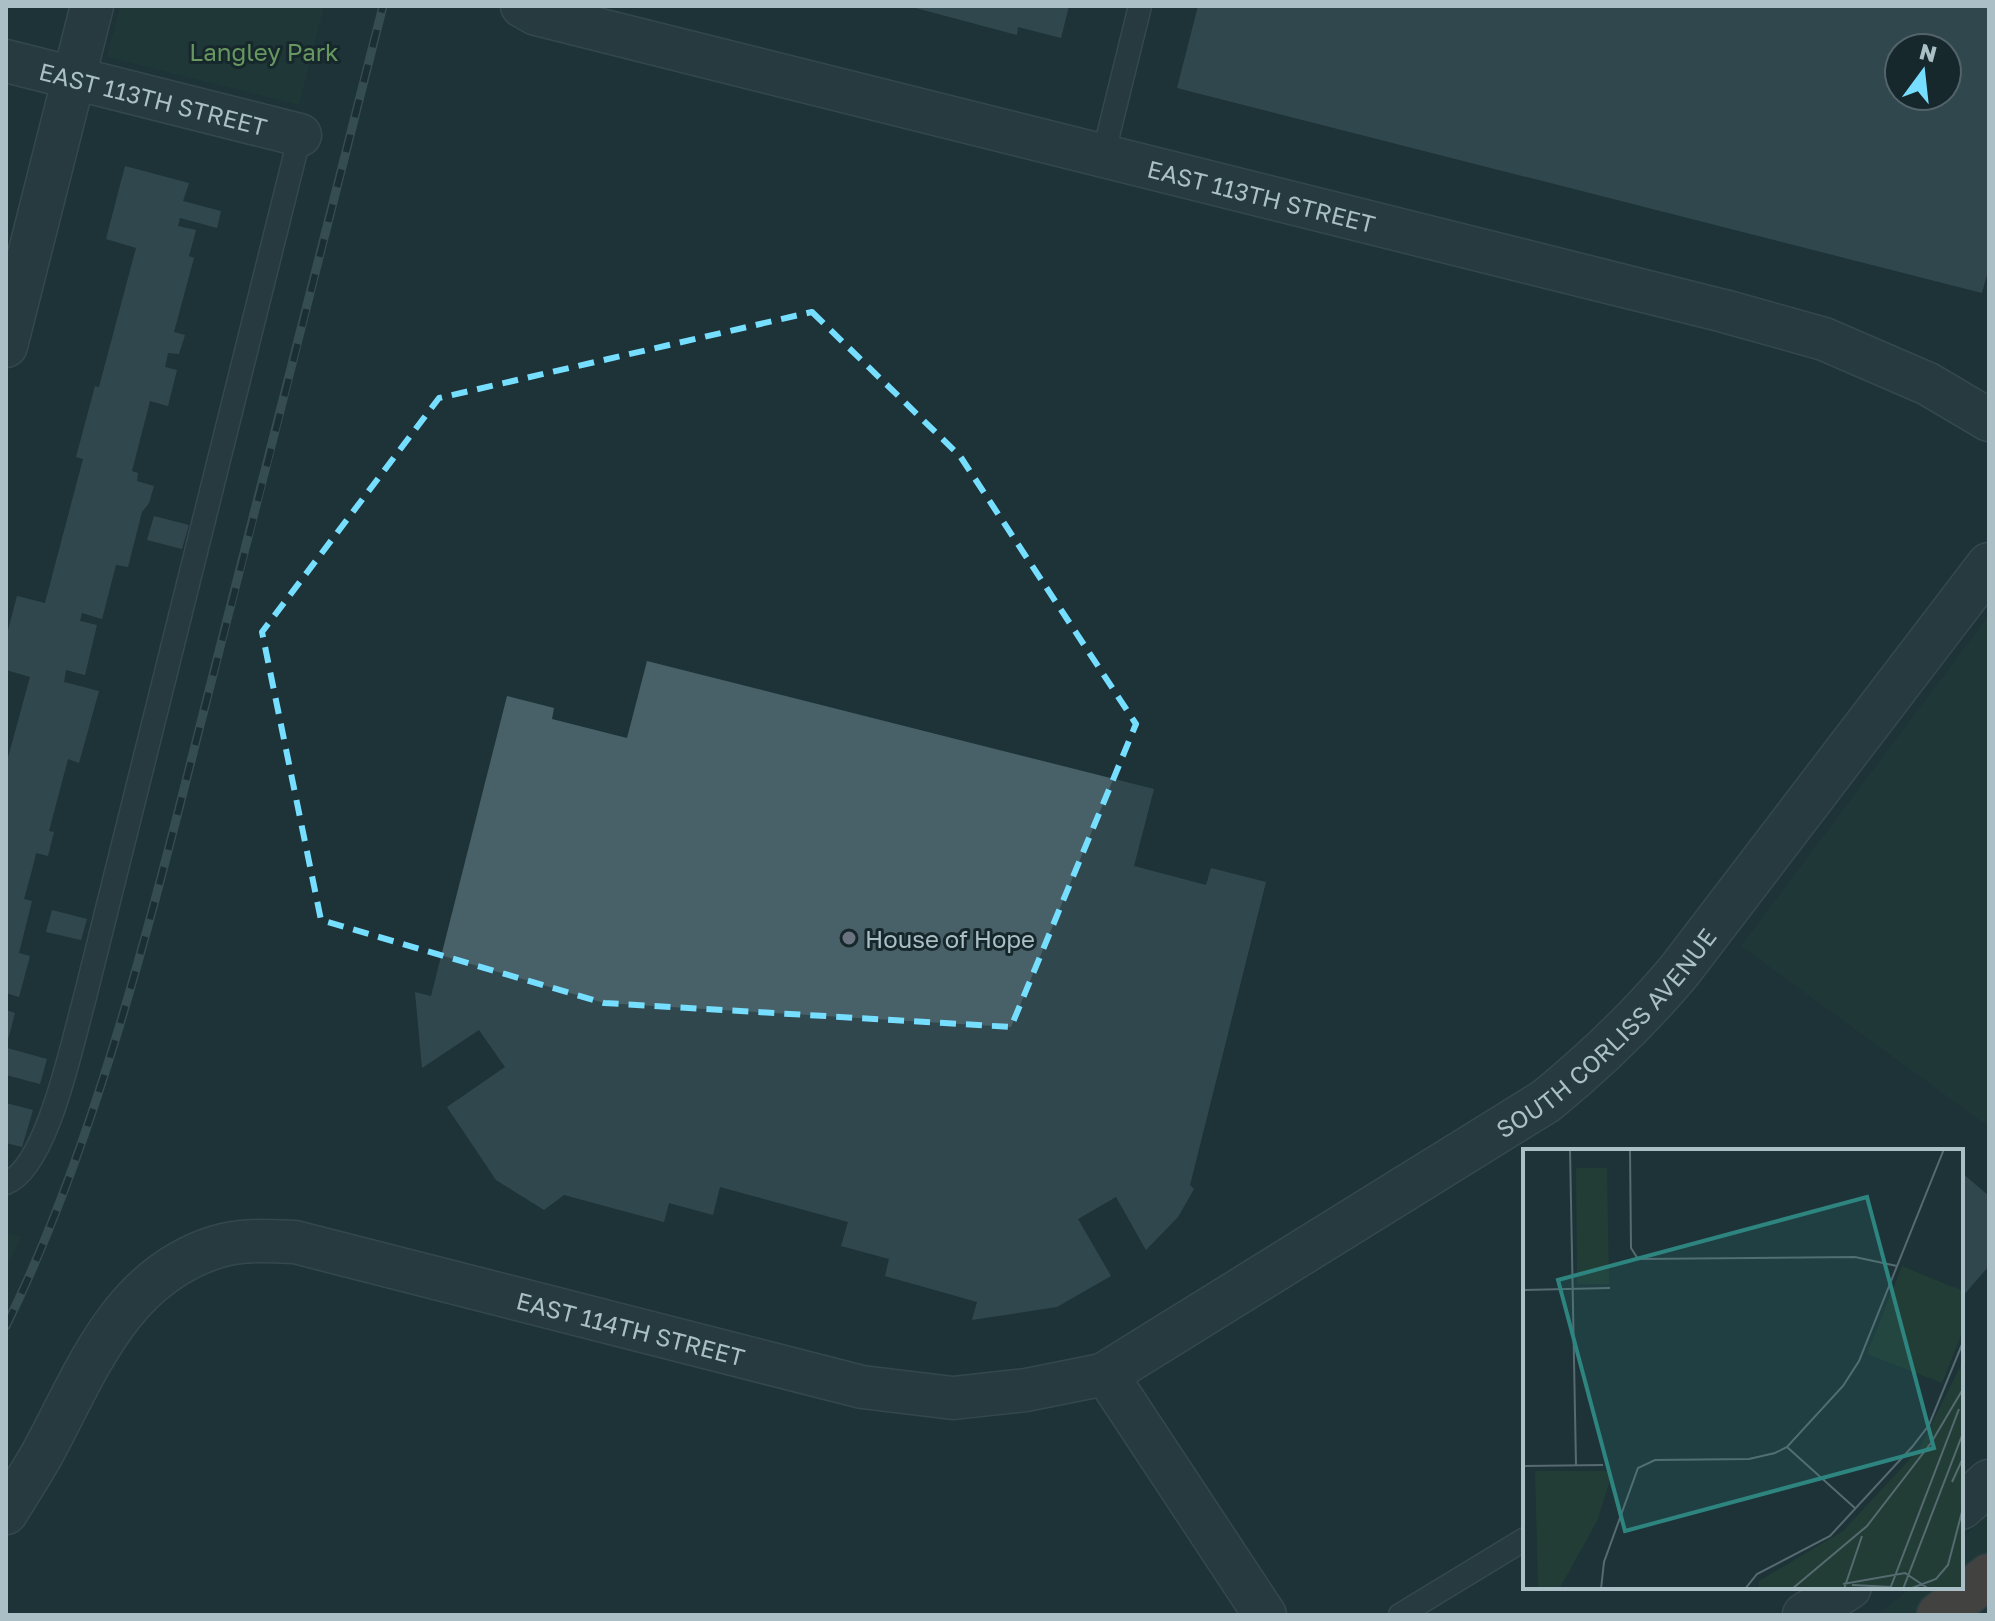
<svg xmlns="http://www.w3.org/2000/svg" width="1995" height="1621" viewBox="0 0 1995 1621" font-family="'Golos Text',sans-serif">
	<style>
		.green { fill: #223d35 }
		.building { fill: #486168; fill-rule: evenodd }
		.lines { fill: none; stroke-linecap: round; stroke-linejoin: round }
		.service-casing { stroke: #4f6167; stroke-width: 25 }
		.minor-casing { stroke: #4f6167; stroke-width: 45 }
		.tertiary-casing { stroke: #4f6167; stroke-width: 47 }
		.motorway-casing { stroke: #3c4e53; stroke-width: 47 }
		.service { stroke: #314349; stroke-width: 22 }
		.minor { stroke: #314349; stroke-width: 42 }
		.tertiary { stroke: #314349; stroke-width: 44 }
		.motorway { stroke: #6f554d; stroke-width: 44 }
		.rail-casing { stroke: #526a70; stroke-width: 9 }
		.rail { stroke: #17282d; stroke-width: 6; stroke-dasharray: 18; stroke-linecap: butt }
		.marked { fill: none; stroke: #76deff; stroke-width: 6; stroke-dasharray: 16 10; stroke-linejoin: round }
		.worship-dot { fill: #6b7280; stroke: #17282d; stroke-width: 3 }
		.labels { text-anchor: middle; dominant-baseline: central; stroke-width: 6; stroke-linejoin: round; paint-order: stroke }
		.park-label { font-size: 24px; fill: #689860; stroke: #17282d }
		.street-label { font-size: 24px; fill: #abbfc6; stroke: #17282d }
		.poi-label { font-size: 24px; fill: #abbfc6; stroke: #17282d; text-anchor: start }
		.inset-road { fill: none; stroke: #566b71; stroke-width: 2 }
		.view { fill: #2e8580; fill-opacity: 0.15; stroke: #2e8580; stroke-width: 4 }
		.inset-edge { fill: none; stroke: #abbfc6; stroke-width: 4 }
	</style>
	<rect width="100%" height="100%" fill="#1d3338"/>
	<!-- green -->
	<g class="green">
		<path d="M120 6H324L299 105 107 57Z"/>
		<path d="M1989 615V1127L1741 946Z"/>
		<path d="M6 1233 21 1237 6 1269Z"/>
		<path d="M1989 1512V1615H1876L1913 1587H1961V1540Z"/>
	</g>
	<!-- building -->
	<g class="building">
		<path d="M908 6H1069L1061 38 1018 27 1017 35Z"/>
		<path d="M1198 6H1989V267L1982 293 1177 88ZM1899 48H1947V96H1899Z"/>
		<path d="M125 166 189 183 183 201 221 211 217 228 180 218 178 226 196 230 189 256 194 258 174 332 185 335 179 354 168 353 165 367 177 370 168 406 150 401 132 471 138 473 137 481 154 486 149 503 142 512 128 567 116 565 102 619 82 613 80 621 97 625 85 675 66 670 64 682 99 691 79 763 68 759 49 831 54 832 48 856 36 853 32 870 24 899 32 901 19 953 30 956 19 997 6 993V765L30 677 6 670V638L17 596 45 603 83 459 76 457 95 386 99 387 136 248 106 239Z"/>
		<path d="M154 516 189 525 182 549 147 540Z"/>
		<path d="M647 661 1154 789 1134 866 1206 885 1211 868 1266 882 1190 1185 1194 1189 1178 1217 1146 1250 1116 1197 1078 1219 1111 1276 1057 1307 972 1320 977 1302 885 1276 889 1259 841 1246 848 1222 720 1187 713 1215 669 1203 664 1222 564 1195 544 1210 496 1180 447 1107 505 1067 479 1030 422 1068 415 992 431 996 507 696 554 708 552 719 627 738Z"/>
		<path d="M52 910 87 919 81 940 46 932Z"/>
		<path d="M6 1010 15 1013 7 1044H6Z"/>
		<path d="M7 1048 47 1059 40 1084 6 1075Z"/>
		<path d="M6 1103 33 1110 22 1147 6 1143Z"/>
		<path d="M1961 1172 1989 1196V1266L1961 1298Z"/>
	</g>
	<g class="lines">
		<defs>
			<g id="service">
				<path d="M1103 156 1140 6"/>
				<path d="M6 1183C47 1168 72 1043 84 1001L300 135"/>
				<path d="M1400 1615 1525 1539"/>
			</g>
			<g id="minor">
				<path id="s1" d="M522 6 536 14 1724 311 1824 339 1928 384 1989 420"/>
				<path id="s2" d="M6 61 300 135"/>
				<path d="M6 346 92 6"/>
				<path id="s3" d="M6 1513C18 1494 30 1475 41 1456 86 1374 118 1278 216 1247 241 1239 269 1241 295 1242L862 1387 953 1398 1026 1390 1106 1374 1265 1615"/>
			</g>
			<g id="tertiary">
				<path id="s4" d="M1106 1374 1546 1101C1595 1061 1639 1019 1680 970L1989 565"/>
				<path d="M1961 1507 1989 1482"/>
				<path d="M1805 1615 1849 1587"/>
			</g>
			<path id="motorway" d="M1939 1615 1989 1576"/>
		</defs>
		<!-- service casing -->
		<use href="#service" class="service-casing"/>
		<!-- minor casing -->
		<use href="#minor" class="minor-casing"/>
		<!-- tertiary casing -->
		<use href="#tertiary" class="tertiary-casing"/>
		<!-- motorway casing -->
		<use href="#motorway" class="motorway-casing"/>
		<!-- service -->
		<use href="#service" class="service"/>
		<!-- minor -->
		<use href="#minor" class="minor"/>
		<!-- tertiary -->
		<use href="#tertiary" class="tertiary"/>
		<!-- motorway -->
		<use href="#motorway" class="motorway"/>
		<defs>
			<path id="rail" d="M6 1326C97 1140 150 922 201 722 263 484 322 245 383 6"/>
		</defs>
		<!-- rail casing -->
		<use href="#rail" class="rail-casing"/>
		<!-- rail -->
		<use href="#rail" class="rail"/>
	</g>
	<!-- marked area -->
	<path d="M0 0H1995V1621H0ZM812 312 960 456 1136 724 1011 1027 604 1003 321 920 262 632 439 398Z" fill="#1d3338" fill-opacity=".55" fill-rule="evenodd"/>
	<path class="marked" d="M812 312 960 456 1136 724 1011 1027 604 1003 321 920 262 632 439 398Z"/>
	<!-- markers -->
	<circle class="worship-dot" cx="849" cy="938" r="8"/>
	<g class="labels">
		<!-- park labels -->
		<g class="park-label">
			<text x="264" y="51">Langley Park</text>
		</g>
		<!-- street labels -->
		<g class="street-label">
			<text stroke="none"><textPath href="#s2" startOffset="152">EAST 113TH STREET</textPath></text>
			<text stroke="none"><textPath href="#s1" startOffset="764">EAST 113TH STREET</textPath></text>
			<text stroke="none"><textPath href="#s4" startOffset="608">SOUTH CORLISS AVENUE</textPath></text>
			<text stroke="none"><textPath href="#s3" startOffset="774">EAST 114TH STREET</textPath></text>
		</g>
		<!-- poi labels -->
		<g class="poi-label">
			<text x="865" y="938">House of Hope</text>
		</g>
	</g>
	<!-- overview -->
	<g transform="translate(1523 1149)">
		<rect width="440" height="440" fill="#1d3338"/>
		<path d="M53 19H84L86 135H54ZM379 117 440 142V182L419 234 344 205ZM440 212V439L236 440V432L320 382 396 300ZM12 322H90L74 372 37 439H15Z" fill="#223d35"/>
		<path class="inset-road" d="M47 0 53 316M107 0 108 99 115 110 332 108 374 117M0 141 87 139M264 298 333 360M0 317 80 316M429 333 440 309M320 435 382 424 406 440M329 436 389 439 413 430 425 416 440 359M78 440 81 413 115 319 132 311 226 310 252 304 264 298 320 237 336 212 421 0M222 440 234 425 307 387 389 298 406 276 440 193M269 440 344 377 408 294 440 240M321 440 339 387M367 440 436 260M380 440 440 284"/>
		<path class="view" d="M344 48 411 299 102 382 35 131Z"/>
		<rect width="440" height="440" class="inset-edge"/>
	</g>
	<!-- border -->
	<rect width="1995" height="1621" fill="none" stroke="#abbfc6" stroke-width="16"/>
	<!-- north arrow -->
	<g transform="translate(1923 72) rotate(15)"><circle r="38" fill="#17282d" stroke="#52646a" stroke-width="2"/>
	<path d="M0-6L14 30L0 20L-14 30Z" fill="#76deff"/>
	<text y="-12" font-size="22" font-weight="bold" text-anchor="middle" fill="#abbfc6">N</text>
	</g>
</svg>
